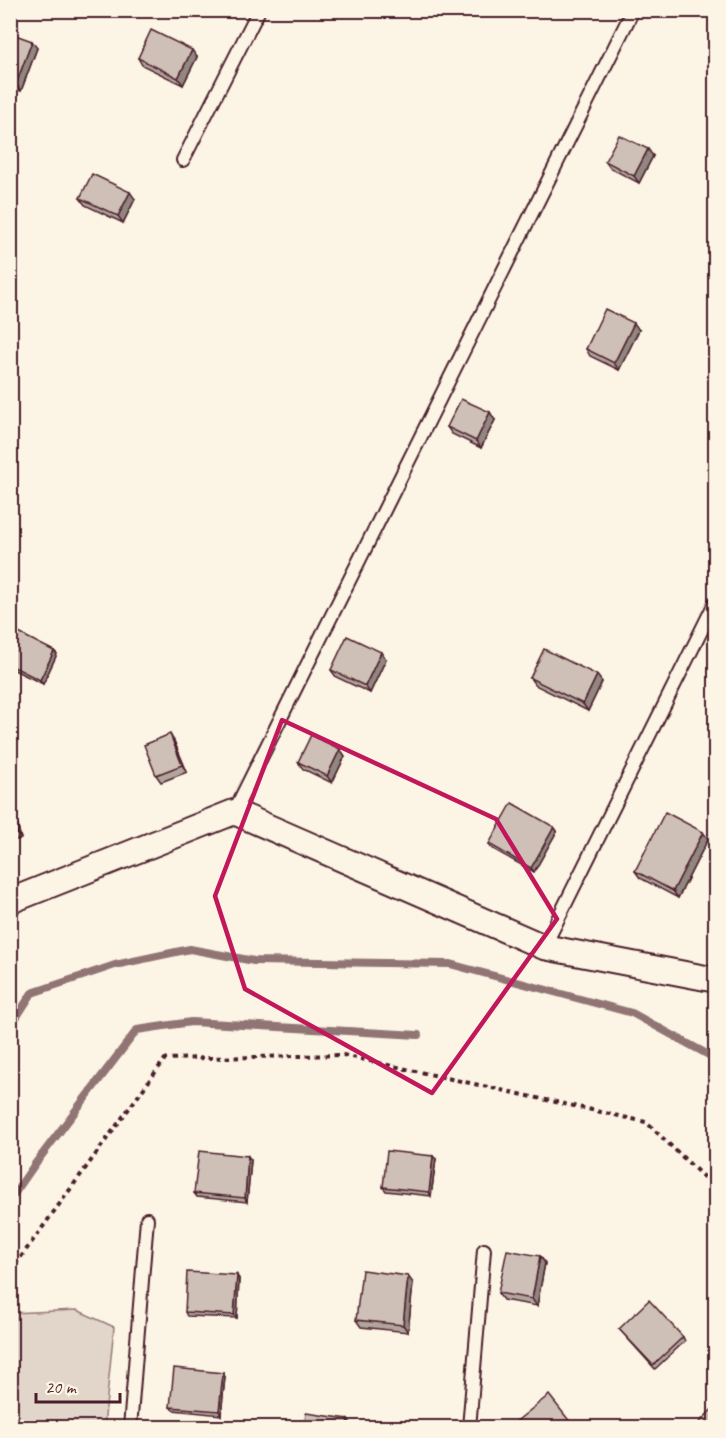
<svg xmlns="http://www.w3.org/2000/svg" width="726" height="1438" viewBox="0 0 726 1438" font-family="Caveat,sans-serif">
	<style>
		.green { fill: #e2d5ca; stroke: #967a7a; stroke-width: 1.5 }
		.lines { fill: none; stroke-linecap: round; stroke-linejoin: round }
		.stream { stroke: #917474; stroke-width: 8 }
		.service-casing { stroke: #4a1f2b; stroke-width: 16 }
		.minor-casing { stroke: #4a1f2b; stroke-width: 28 }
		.path { stroke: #4a1f2b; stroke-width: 4; stroke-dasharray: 4.5 4.5; stroke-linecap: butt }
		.service { stroke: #fcf5e5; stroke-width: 12 }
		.minor { stroke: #fcf5e5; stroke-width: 24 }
		.wall { fill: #b2a59d; stroke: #4a1f2b; stroke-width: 1.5 }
		.shaded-wall { fill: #918680; stroke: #4a1f2b; stroke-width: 1.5 }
		.building { fill: #cfc0b7; stroke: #4a1f2b; stroke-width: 1.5 }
		.marked { fill: none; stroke: #c2185b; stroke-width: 4.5; stroke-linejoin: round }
	</style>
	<rect width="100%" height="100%" fill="#fcf5e5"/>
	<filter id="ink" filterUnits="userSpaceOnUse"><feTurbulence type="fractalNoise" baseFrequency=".0167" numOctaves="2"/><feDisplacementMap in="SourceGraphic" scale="12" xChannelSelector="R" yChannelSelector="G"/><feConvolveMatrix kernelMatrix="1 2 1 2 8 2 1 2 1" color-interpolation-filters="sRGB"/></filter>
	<g filter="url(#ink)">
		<!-- green -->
		<path class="green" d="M77 1310 114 1327 104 1427H11V1313Z"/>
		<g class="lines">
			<!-- stream -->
			<g class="stream">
				<path d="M10 1042 14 1021 32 993 115 965 190 949 254 961 450 964 632 1013 716 1059"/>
				<path d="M10 1200 35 1164 137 1030 191 1022 418 1035"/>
			</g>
			<defs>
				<g id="service">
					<path d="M183 160 259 10"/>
					<path d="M234 812 633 10"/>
					<path d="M544 947 716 601"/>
					<path d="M130 1428 147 1219"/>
					<path d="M469 1428 484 1250"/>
				</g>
				<path id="minor" d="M10 901 234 812 544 947 716 980"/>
			</defs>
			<!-- service casing -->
			<use href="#service" class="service-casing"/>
			<!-- minor casing -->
			<use href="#minor" class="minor-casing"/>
			<!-- path -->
			<path class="path" d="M10 1272 165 1059 343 1055 646 1122 716 1189"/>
			<!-- service -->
			<use href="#service" class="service"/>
			<!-- minor -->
			<use href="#minor" class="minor"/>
		</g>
		<!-- wall -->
		<g class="wall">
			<path d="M10 33 37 48 21 91 10 87Z"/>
			<path d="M197 57 183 85 142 65 138 58Z"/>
			<path d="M653 156 639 183 610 168 605 161Z"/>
			<path d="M80 198 135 199 123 223 85 205Z"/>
			<path d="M639 330 619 370 590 356 586 349Z"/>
			<path d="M495 420 481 448 452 434 447 427Z"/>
			<path d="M10 631 54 651 57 654 43 684 10 668Z"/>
			<path d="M386 659 370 693 336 677 331 670Z"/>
			<path d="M530 678 602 682 588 711 535 685Z"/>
			<path d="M174 741 187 772 161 782 156 775Z"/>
			<path d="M340 749 345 756 332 783 303 769 298 762Z"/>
			<path d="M10 802 12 804 21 839 10 841Z"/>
			<path d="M554 827 557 831 534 872 491 848 489 844Z"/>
			<path d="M708 839 678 898 640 878 635 871Z"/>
			<path d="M436 1159 431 1196 386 1191 383 1187Z"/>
			<path d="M251 1160 247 1202 197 1197 194 1193Z"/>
			<path d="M540 1256 545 1263 537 1306 503 1300 498 1293Z"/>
			<path d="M239 1279 237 1318 187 1316 185 1312Z"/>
			<path d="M413 1283 408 1332 361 1327 356 1320Z"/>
			<path d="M619 1329 683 1337 685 1341 655 1369Z"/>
			<path d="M223 1373 225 1377 221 1415 173 1410 170 1407Z"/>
		</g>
		<!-- shaded-wall -->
		<g class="shaded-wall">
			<path d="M32 41 37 48 21 91 16 84Z"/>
			<path d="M192 50 197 57 183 85 178 78Z"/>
			<path d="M648 149 653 156 639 183 634 176Z"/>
			<path d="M130 192 135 199 123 223 118 216Z"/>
			<path d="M634 323 639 330 619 370 614 363Z"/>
			<path d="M490 412 495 420 481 448 476 441Z"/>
			<path d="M54 651 57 654 43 684 40 680Z"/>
			<path d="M381 652 386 659 370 693 365 686Z"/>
			<path d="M597 675 602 682 588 711 583 704Z"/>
			<path d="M170 734 174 741 187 772 182 765Z"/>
			<path d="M340 749 345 756 332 783 327 776Z"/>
			<path d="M10 802 12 804 21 839 16 832 10 811Z"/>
			<path d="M554 827 557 831 534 872 531 868Z"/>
			<path d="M703 832 708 839 678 898 673 891Z"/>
			<path d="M248 1156 251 1160 247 1202 245 1198Z"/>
			<path d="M433 1156 436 1159 431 1196 429 1192Z"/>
			<path d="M540 1256 545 1263 537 1306 532 1299Z"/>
			<path d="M237 1275 239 1279 237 1318 234 1315Z"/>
			<path d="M408 1276 413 1283 408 1332 403 1325Z"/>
			<path d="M223 1373 225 1377 221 1415 219 1411Z"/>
			<path d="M348 1419 350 1422 349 1428H346Z"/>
		</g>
		<!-- building -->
		<g class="building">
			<path d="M151 30 192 50 178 78 138 58Z"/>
			<path d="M10 33 32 41 16 84 10 82Z"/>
			<path d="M619 135 648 149 634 176 605 161Z"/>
			<path d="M92 174 130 192 118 216 80 198Z"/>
			<path d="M605 309 634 323 614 363 586 349Z"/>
			<path d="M461 399 490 412 476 441 447 427Z"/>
			<path d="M11 629 54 651 40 680 10 665Z"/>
			<path d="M347 636 381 652 365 686 331 670Z"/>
			<path d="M544 649 597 675 583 704 530 678Z"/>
			<path d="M170 734 182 765 156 775 144 745Z"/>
			<path d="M311 735 340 749 327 776 298 762Z"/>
			<path d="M512 803 554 827 531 868 489 844Z"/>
			<path d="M10 811 16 832 10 833Z"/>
			<path d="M665 812 703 832 673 891 635 871Z"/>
			<path d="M199 1151 248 1156 245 1198 194 1193Z"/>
			<path d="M387 1151 433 1156 429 1192 383 1187Z"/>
			<path d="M507 1250 540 1256 532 1299 498 1293Z"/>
			<path d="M362 1270 408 1276 403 1325 356 1320Z"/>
			<path d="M187 1272 237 1275 234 1315 185 1312Z"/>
			<path d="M649 1300 683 1337 653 1365 619 1329Z"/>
			<path d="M174 1368 223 1373 219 1411 170 1407Z"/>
			<path d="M549 1395 575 1428H508Z"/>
			<path d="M716 1405V1428H694Z"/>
			<path d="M306 1413 348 1419 346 1428H304Z"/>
		</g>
	</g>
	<!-- marked area -->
	<path class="marked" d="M282 720 496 819 557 919 432 1093 245 989 215 896Z"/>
	<!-- margin -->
	<rect width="726" height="1438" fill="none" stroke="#fcf5e5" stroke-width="36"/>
	<rect x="18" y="18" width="690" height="1402" fill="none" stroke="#4a1f2b" stroke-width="2" filter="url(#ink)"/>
	<!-- scale -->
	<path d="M36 1393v9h84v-9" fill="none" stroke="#4a1f2b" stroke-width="3"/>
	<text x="45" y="1393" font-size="18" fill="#4a1f2b" stroke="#fcf5e5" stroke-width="4.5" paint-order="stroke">20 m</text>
</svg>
